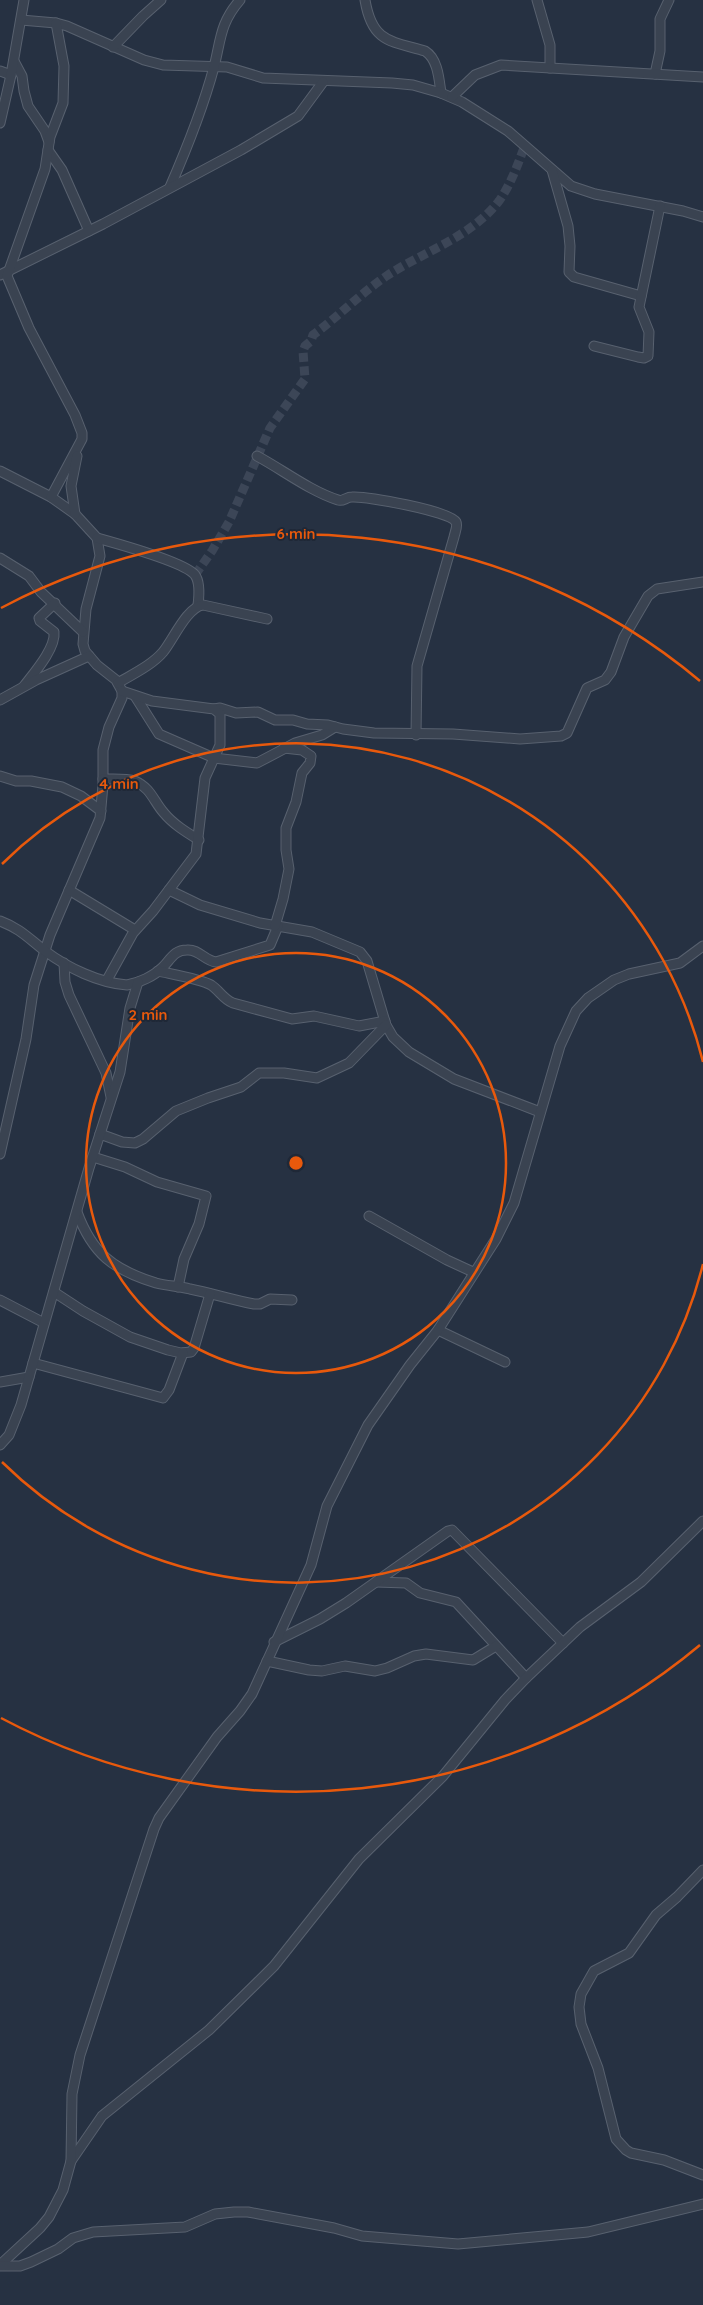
<svg xmlns="http://www.w3.org/2000/svg" width="703" height="2305" viewBox="0 0 703 2305" font-family="Quicksand,sans-serif">
	<style>
		.lines { fill: none; stroke-linecap: round; stroke-linejoin: round }
		.minor-tunnel { stroke: #3c4657; stroke-width: 9; stroke-dasharray: 9 4.5; stroke-linecap: butt }
		.minor-casing { stroke: #58616f; stroke-width: 11 }
		.minor { stroke: #3a4351; stroke-width: 9 }
		.ring { fill: none; stroke: #e8590c; stroke-width: 2.5 }
		.centre { fill: #e8590c; stroke: #1f2837; stroke-width: 2.5 }
		.ring-label { font-size: 15px; text-anchor: middle; font-weight: bold; fill: #e8590c; stroke: #1f2837; stroke-width: 4; stroke-linejoin: round; paint-order: stroke }
	</style>
	<rect width="100%" height="100%" fill="#263142"/>
	<g class="lines">
		<!-- minor-tunnel -->
		<path class="minor-tunnel" d="M195 575 212 551 229 522 270 428 305 379 303 351 305 346 311 341 313 335C339 316 361 293 388 275 425 251 471 237 499 201 511 184 518 164 525 145"/>
		<defs>
			<g id="minor">
				<path d="M365 0C372 42 390 41 425 51 438 59 439 79 441 93"/>
				<path d="M537 0 550 45V68"/>
				<path d="M21 20 56 23 67 26 144 60 163 65 227 67 263 78 392 83 413 85 441 93 462 102 508 131 571 186 595 194 683 211 703 217"/>
				<path d="M113 47 143 16 161 0"/>
				<path d="M14 61 22 76 24 91 28 106 45 131 49 142"/>
				<path d="M0 71 11 75"/>
				<path d="M655 74 660 51V19L669 0"/>
				<path d="M452 97 475 75 501 65 703 77"/>
				<path d="M0 123 11 75 24 0"/>
				<path d="M48 150 62 170 89 231"/>
				<path d="M552 170 568 226 570 246 569 272 574 277 641 296"/>
				<path d="M170 187C187 148 203 108 214 67 221 39 220 23 240 0"/>
				<path d="M0 275 103 224 241 150 298 116 323 82"/>
				<path d="M594 346 638 357 644 358 648 356 649 332 639 307 660 206"/>
				<path d="M257 456C283 470 310 491 338 500 343 502 346 497 352 497 366 496 450 511 456 522 458 526 455 532 454 537L417 666 416 735"/>
				<path d="M0 471 51 497 75 514 97 538 100 556 86 609 83 644 85 651 97 665 116 680 122 691V698L109 727 103 750V785L100 818 50 935 34 985 26 1039 0 1154"/>
				<path d="M51 497 82 439V433L75 415 29 328 7 276 45 169 50 137 63 103 64 66 56 23"/>
				<path d="M75 514 71 486 77 456"/>
				<path d="M97 538C115 543 185 562 195 575 200 582 199 597 198 605"/>
				<path d="M0 558 29 576 41 592 83 632"/>
				<path d="M118 683C133 674 152 665 163 652 173 640 187 607 203 605L267 619"/>
				<path d="M24 686C34 673 56 648 54 632L40 621 39 618 55 603"/>
				<path d="M135 696 159 734 214 758 257 763 295 743 322 735 335 727"/>
				<path d="M0 700 36 680 89 656"/>
				<path d="M214 709 220 708 236 713 258 712 275 720H293L307 724 328 725 343 729 374 733 453 734 520 739 561 736 567 733 587 688 605 680 611 672 624 637 648 596 657 589 703 582"/>
				<path d="M0 776 16 781H31L62 787 81 796 101 811"/>
				<path d="M103 779C113 779 125 778 135 781 151 788 154 802 164 813 173 824 186 832 199 840"/>
				<path d="M69 890 135 930"/>
				<path d="M169 890 200 905 260 923 312 932 360 952 367 961 386 1025 393 1037 409 1052 454 1079 540 1112"/>
				<path d="M0 921C21 929 28 938 45 951 68 968 99 983 127 985 139 983 154 976 163 967 171 959 174 950 187 950 199 949 205 961 216 962L270 945 278 926"/>
				<path d="M275 926 283 899 289 869 286 850V828L296 802 302 773 310 763 311 756 302 750 284 748"/>
				<path d="M64 963 65 982 69 995 106 1073 111 1097"/>
				<path d="M158 971C171 974 201 979 211 985 220 991 223 999 233 1003L292 1019 314 1016 359 1026 385 1021"/>
				<path d="M107 980 133 933 153 911 196 854 205 778 220 745V714L214 709 152 701 122 691"/>
				<path d="M100 1134 122 1142 135 1143 143 1139 176 1111 208 1098 241 1087 259 1073H284L317 1078 349 1063 386 1025"/>
				<path d="M93 1157 125 1167 157 1182 206 1196 199 1224 184 1259 178 1287"/>
				<path d="M77 1212C92 1253 113 1270 156 1283 167 1286 179 1286 190 1289 211 1293 232 1300 254 1304H260L270 1299 292 1300"/>
				<path d="M369 1216 447 1260 473 1272"/>
				<path d="M54 1292 83 1311 130 1337 168 1350 181 1353 191 1352 194 1348 210 1294"/>
				<path d="M0 1300 44 1323"/>
				<path d="M438 1330 505 1362"/>
				<path d="M33 1363 163 1398 169 1390 183 1353"/>
				<path d="M0 1382 29 1377"/>
				<path d="M0 1445 9 1435 21 1405 89 1168 120 1072 130 1008 138 982"/>
				<path d="M376 1582 406 1583 420 1593 456 1602 526 1678"/>
				<path d="M274 1642 320 1619 346 1603 448 1531 452 1530 563 1643"/>
				<path d="M267 1661 309 1670 322 1671 345 1666 375 1671 387 1668 414 1656 426 1654 473 1660 496 1646"/>
				<path d="M703 1870 677 1897 656 1915 629 1953 594 1971 581 1994 579 2007 581 2024 598 2068 616 2139 626 2150 631 2153 664 2160 703 2175"/>
				<path d="M71 2161 102 2116 209 2030 274 1966 359 1859 443 1776 505 1700 526 1678 580 1627 641 1582 703 1521"/>
				<path d="M0 2265 40 2228 49 2217 63 2190 71 2161 72 2094 80 2055 154 1829 159 1818 217 1737 240 1711 252 1694 311 1565 327 1506 368 1425 410 1365 438 1330 496 1239 514 1203 560 1046 576 1011 588 998 614 980 629 974 680 963 703 946"/>
				<path d="M0 2266H20L31 2262 58 2249 73 2238 93 2232 185 2227 215 2214 234 2212H248L334 2228 362 2236 458 2244 588 2232 703 2204"/>
			</g>
		</defs>
		<!-- minor casing -->
		<use href="#minor" class="minor-casing"/>
		<!-- minor -->
		<use href="#minor" class="minor"/>
	</g>
	<!-- distance rings -->
	<g class="ring">
		<circle cx="296" cy="1163" r="210"/>
		<path d="M703 1264A419 419 0 0 1 2 1462M2 864A419 419 0 0 1 703 1062"/>
		<path d="M700 1645A629 629 0 0 1 1 1718M1 608A629 629 0 0 1 700 681"/>
	</g>
	<circle cx="296" cy="1163" r="8" class="centre"/>
	<g class="ring-label">
		<text x="296" y="539">6 min</text>
		<text x="119" y="789">4 min</text>
		<text x="148" y="1020">2 min</text>
	</g>
</svg>
